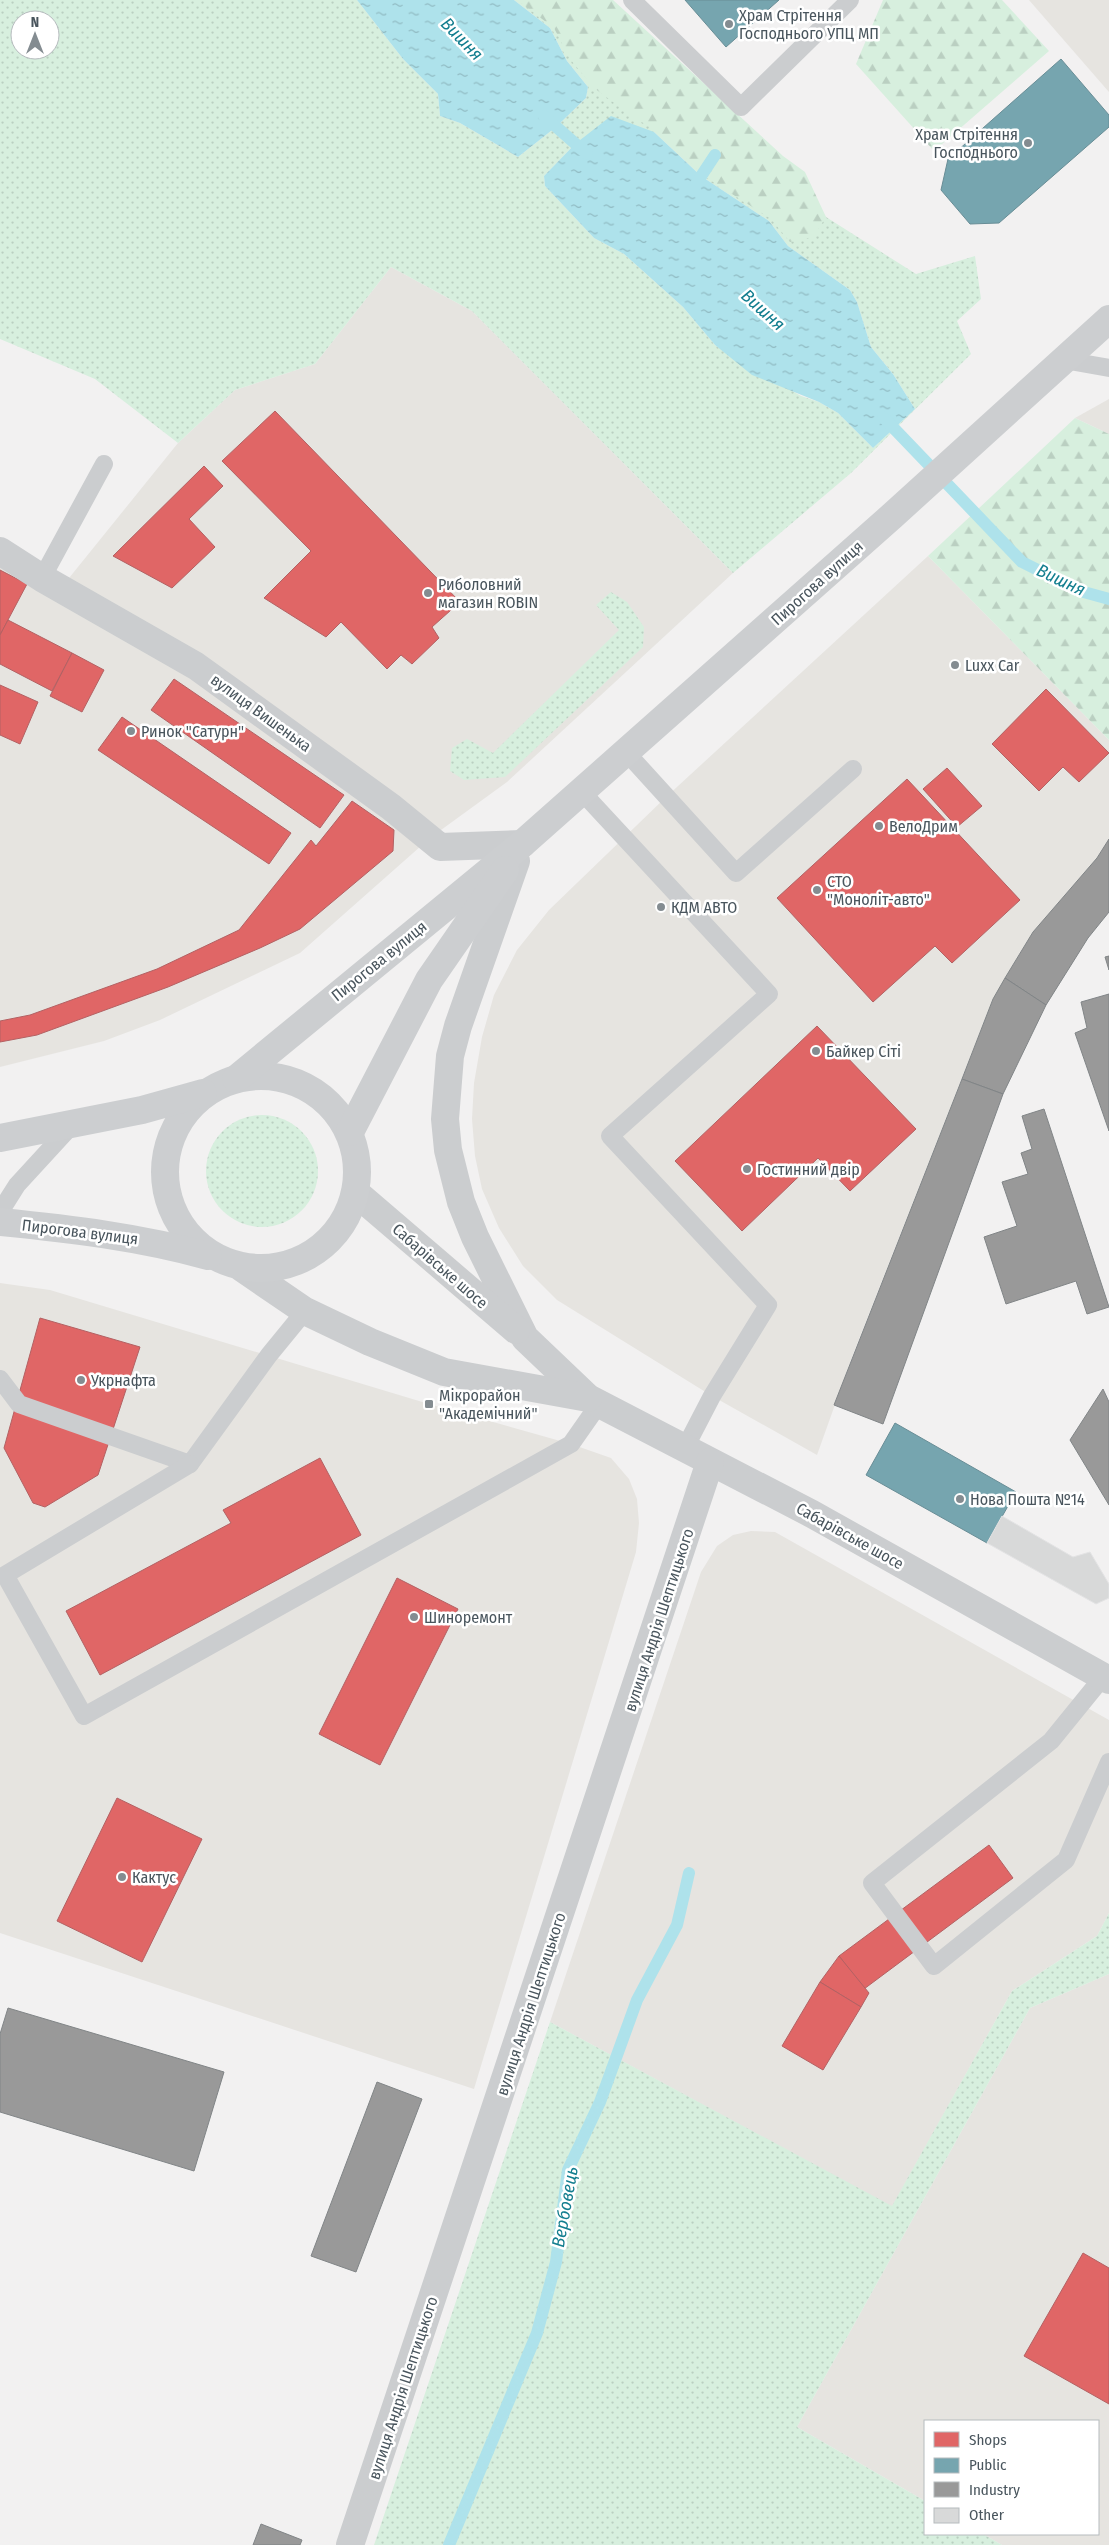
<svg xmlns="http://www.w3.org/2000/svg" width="1109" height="2545" viewBox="0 0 1109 2545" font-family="'Fira Sans Condensed',sans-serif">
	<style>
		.commercial { fill: #e6e4e0 }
		.grass { fill: url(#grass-dots); fill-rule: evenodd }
		.forest { fill: url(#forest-firs) }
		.water { fill: url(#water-ripples) }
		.shops { fill: #e06666; stroke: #b36163 }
		.public { fill: #76a5af; stroke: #688d96 }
		.industry { fill: #999; stroke: #818587 }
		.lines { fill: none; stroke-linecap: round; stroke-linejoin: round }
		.stream { stroke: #aee2eb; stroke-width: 12 }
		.building { fill: #d8d9d9; stroke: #e3e3e4 }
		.service { stroke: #cbcdcf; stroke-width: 18 }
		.minor { stroke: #cbcdcf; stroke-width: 28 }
		.tertiary { stroke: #cbcdcf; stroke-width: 28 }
		.secondary { stroke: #ccced0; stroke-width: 28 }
		.poi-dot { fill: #848c91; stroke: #fff; stroke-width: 2 }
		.labels { text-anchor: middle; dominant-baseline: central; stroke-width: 5; stroke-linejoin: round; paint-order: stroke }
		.poi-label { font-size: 16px; fill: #49555d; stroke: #fff; text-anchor: start }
		.street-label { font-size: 16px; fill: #49555d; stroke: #fff }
		.water-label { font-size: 18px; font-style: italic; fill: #137e8f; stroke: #fff }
	</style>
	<defs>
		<pattern id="grass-dots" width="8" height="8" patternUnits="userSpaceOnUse" patternTransform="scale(1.25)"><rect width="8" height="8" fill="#d7efde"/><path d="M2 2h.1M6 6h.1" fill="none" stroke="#bacfc1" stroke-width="1.8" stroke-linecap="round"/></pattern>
		<pattern id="forest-firs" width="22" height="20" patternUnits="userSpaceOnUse" patternTransform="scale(1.25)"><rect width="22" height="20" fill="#d7efde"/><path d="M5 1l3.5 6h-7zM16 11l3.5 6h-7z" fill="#bacfc1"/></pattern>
		<pattern id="water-ripples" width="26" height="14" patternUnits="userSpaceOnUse" patternTransform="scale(1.25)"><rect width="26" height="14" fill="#aee2eb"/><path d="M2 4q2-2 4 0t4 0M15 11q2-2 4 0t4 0" fill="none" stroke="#90bac2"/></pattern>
	</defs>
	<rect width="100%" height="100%" fill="#f2f1f1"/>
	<!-- commercial -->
	<g class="commercial">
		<path d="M1029 0H1109V92Z"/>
		<path d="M391 267 472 311 733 573 507 782 430 838 300 953 160 1020 104 1041 0 1067V550L61 588 178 443 235 390 315 364Z"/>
		<path d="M1109 399V434L1075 418Z"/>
		<path d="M928 556 1109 740V839L1097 858 1033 932 993 999 852 1357 817 1455 712 1396 557 1300 523 1266 499 1228 482 1189 475 1156 472 1119 474 1083 482 1037 494 995 517 950 549 910 665 798Z"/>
		<path d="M0 1283 50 1290 429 1404 571 1444 611 1458 629 1479 637 1499 639 1523 636 1552 474 2089 0 1933Z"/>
		<path d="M751 1531 775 1532 1109 1720V1913L1097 1936 1012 1991 892 2207 550 2022 701 1572 717 1546 733 1535Z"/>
		<path d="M1109 1974V2545H1002L983 2534H1098V2421H925V2501L797 2427 1030 2008Z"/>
	</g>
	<!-- grass -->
	<g class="grass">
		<path d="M0 0H357L403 59 438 94 440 116 460 123 518 157 556 127 586 98 588 87 567 61 550 28 514 0H585L752 143 826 217 916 274 975 256 981 299 957 321 971 354 851 473 733 573 472 311 391 267 315 364 235 390 178 443 95 379 0 339ZM20 20H50V50H20ZM654 132 701 176 769 221 788 246 850 290 857 302 871 347 893 374 915 409 873 448 838 413 819 402 801 396 715 345 683 307 624 254 594 238 545 186 544 176 575 144Z"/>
		<path d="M611 592 627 602 644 627 643 647 505 777 464 780 450 771 452 748 467 739 493 753 619 630 596 605Z"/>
		<circle cx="262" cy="1171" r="56"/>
		<path d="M1109 1913V1974L1030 2008 797 2427 925 2501V2534H983L1002 2545H374L550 2022 892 2206 1012 1991 1097 1936Z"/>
	</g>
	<!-- forest -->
	<g class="forest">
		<path d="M517 0H613L783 156 805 172 826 217 813 237 790 242 771 219 704 176 658 131 636 119 594 88 570 59 554 28Z"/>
		<path d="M883 0H1002L1049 51 934 151 856 64Z"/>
		<path d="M1075 418 1109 434V740L928 556Z"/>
	</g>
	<!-- water -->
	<g class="water">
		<path d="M357 0H514L550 28 567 61 588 87 586 98 556 127 518 157 460 123 440 116 438 94 403 59Z"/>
		<path d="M611 116 654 132 701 176 769 221 788 246 850 290 857 302 871 347 893 374 915 409 873 448 838 413 819 402 752 375 715 345 683 307 624 254 594 238 545 186 544 176 575 144Z"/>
	</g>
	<!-- shops -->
	<g class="shops">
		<path d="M275 411 460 602 432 627 439 638 412 664 401 655 387 669 341 622 326 637 264 598 311 551 222 461Z"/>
		<path d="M204 466 223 486 189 519 215 547 172 588 113 556Z"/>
		<path d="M0 570 27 584 0 635Z"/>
		<path d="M8 620 72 653 52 691 0 664V635Z"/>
		<path d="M72 653 104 670 82 712 50 696Z"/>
		<path d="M174 679 344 795 320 828 151 710Z"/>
		<path d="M0 685 38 702 20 744 0 735Z"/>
		<path d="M1046 689 1109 753 1079 782 1063 767 1039 791 992 744Z"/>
		<path d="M122 717 291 833 269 864 98 750Z"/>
		<path d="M947 768 982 806 957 827 923 789Z"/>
		<path d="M907 779 1020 900 952 963 935 946 873 1002 777 898Z"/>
		<path d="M352 801 394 830 393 851 300 929 260 948 168 987 37 1035 0 1042V1021L30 1015 157 969 239 930 311 840 316 846Z"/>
		<path d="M817 1026 916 1129 850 1191 818 1158 742 1231 675 1161Z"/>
		<path d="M40 1318 140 1347 98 1475 45 1507 33 1503 4 1448Z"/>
		<path d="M320 1458 361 1535 100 1675 66 1611 231 1523 223 1510Z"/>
		<path d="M397 1578 458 1609 380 1765 319 1734Z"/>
		<path d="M117 1798 202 1839 142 1962 57 1921Z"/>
		<path d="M989 1845 1013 1878 864 1989 839 1956Z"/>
		<path d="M839 1956 869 1993 861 2007 820 1982Z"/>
		<path d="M820 1982 861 2007 823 2070 782 2046Z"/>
		<path d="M1083 2253 1109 2268V2404L1024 2356Z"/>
	</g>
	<!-- public -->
	<g class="public">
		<path d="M685 0H779L726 47Z"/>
		<path d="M1061 59 1109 115V127L999 223 970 224 941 190 948 159Z"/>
		<path d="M895 1423 1016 1492 987 1543 866 1475Z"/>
	</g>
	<!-- industry -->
	<g class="industry">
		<path d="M1109 839V912L1088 938 1046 1005 1005 978 1033 932 1097 858Z"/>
		<path d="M1109 956V970L1105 957Z"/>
		<path d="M1005 978 1046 1005 1003 1094 962 1079 993 999Z"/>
		<path d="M1109 994V1131L1075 1033 1087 1028 1081 1002Z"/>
		<path d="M962 1079 1003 1094 883 1424 834 1405Z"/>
		<path d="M1044 1109 1109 1307 1087 1314 1076 1281 1006 1304 984 1237 1017 1226 1002 1182 1028 1174 1021 1153 1032 1149 1022 1116Z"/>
		<path d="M1103 1389 1109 1402V1505L1070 1440Z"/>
		<path d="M8 2008 224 2072 194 2171 0 2112V2034Z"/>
		<path d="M377 2082 422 2099 356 2272 311 2256Z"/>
		<path d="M261 2524 302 2540 300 2545H253Z"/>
	</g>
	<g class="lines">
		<!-- stream -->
		<g class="stream">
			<path d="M544 116 587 154"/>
			<path d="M692 190 715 155"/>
			<path d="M883 417 1022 562 1080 591 1109 599"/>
			<path d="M449 2545 537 2333 556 2262 568 2170 600 2102 637 2000 677 1925 689 1873"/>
		</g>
	</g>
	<!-- building -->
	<path class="building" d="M1002 1516 1073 1557 1090 1552 1109 1584V1598L1096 1604 987 1543Z"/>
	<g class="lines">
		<!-- service -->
		<g class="service">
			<path d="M632 0 741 107 850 0"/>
			<path d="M1064 360 1109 368"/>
			<path d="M42 578 104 464"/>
			<path d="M626 752 736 873 853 769"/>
			<path d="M581 791 769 994 610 1136 768 1305 712 1396 685 1448"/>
			<path d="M0 1212 17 1185 73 1124"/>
			<path d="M0 1379 19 1404 190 1464 269 1355 305 1311"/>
			<path d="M190 1464 5 1575 84 1716 571 1444 599 1404"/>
			<path d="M1103 1677 1051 1741 872 1883 934 1966 1066 1860 1109 1762"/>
		</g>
		<!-- minor -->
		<path class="minor" d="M0 551 42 578 196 666 391 807 440 847 522 844"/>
		<!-- tertiary -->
		<g class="tertiary">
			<path d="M516 861 458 1026 450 1056 445 1119 448 1150 461 1202 475 1237 525 1338 588 1398 812 1514 1109 1680"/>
			<path d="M356 1193 516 1330"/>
			<path d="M242 1268 305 1311 370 1342 444 1372 588 1398"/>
			<path d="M350 2545 710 1462"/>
		</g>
		<!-- secondary -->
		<g class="secondary">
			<circle cx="261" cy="1172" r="96"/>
			<path d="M236 1079 522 844 892 516 1109 319"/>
			<path d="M350 1132 429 980 505 870"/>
			<path d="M0 1138 142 1110 203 1093"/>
			<path d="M0 1222C71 1229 139 1237 208 1256"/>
		</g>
	</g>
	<!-- markers -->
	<g class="poi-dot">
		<circle cx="729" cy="24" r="5"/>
		<circle cx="1028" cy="143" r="5"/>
		<circle cx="428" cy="593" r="5"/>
		<circle cx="955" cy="665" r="5"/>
		<circle cx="131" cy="731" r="5"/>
		<circle cx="879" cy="826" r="5"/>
		<circle cx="817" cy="890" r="5"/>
		<circle cx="661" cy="907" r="5"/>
		<circle cx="816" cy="1051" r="5"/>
		<circle cx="747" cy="1169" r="5"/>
		<circle cx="81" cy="1380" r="5"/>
		<rect x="424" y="1399" width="10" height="10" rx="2.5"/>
		<circle cx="960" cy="1499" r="5"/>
		<circle cx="414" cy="1617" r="5"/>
		<circle cx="122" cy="1877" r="5"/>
	</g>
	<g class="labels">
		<!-- poi labels -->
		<g class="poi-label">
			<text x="739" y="15">Храм Стрітення<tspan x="739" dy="18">Господнього УПЦ МП</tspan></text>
			<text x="1018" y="134" text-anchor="end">Храм Стрітення<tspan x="1018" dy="18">Господнього</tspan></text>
			<text x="438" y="584">Риболовний<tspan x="438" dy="18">магазин ROBIN</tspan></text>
			<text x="965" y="665">Luxx Car</text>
			<text x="141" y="731">Ринок "Сатурн"</text>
			<text x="889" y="826">ВелоДрим</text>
			<text x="827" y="881">СТО<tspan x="827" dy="18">"Моноліт-авто"</tspan></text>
			<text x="671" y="907">КДМ АВТО</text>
			<text x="826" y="1051">Байкер Сіті</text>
			<text x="757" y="1169">Гостинний двір</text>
			<text x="91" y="1380">Укрнафта</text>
			<text x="439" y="1395">Мікрорайон<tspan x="439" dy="18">"Академічний"</tspan></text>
			<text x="970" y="1499">Нова Пошта №14</text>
			<text x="424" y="1617">Шиноремонт</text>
			<text x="132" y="1877">Кактус</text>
		</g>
		<!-- street labels -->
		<g class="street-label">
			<text transform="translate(817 583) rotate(-42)">Пирогова вулиця</text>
			<text transform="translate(261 713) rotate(36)">вулиця Вишенька</text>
			<text transform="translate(379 961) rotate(-39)">Пирогова вулиця</text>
			<text transform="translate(80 1232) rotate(7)">Пирогова вулиця</text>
			<text transform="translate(440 1266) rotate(41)">Сабарівське шосе</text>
			<text transform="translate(850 1536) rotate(29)">Сабарівське шосе</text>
			<text transform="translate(659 1620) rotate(-72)">вулиця Андрія Шептицького</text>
			<text transform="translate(531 2004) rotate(-72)">вулиця Андрія Шептицького</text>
			<text transform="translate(403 2388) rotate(-72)">вулиця Андрія Шептицького</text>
		</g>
		<!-- water labels -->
		<g class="water-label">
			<text transform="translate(462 39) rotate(46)">Вишня</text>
			<text transform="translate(763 310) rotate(42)">Вишня</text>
			<text transform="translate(1061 580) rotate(25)">Вишня</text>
			<text transform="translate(565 2207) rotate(-80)">Вербовець</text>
		</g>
	</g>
	<!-- legend -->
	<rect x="924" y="2420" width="175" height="115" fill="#ffffff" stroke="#b6bbbe"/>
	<rect x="934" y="2432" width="25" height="15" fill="#e06666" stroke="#b6bbbe"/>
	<text x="969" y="2445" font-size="15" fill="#49555d">Shops</text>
	<rect x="934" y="2458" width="25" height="15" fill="#76a5af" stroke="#b6bbbe"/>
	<text x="969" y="2470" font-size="15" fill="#49555d">Public</text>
	<rect x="934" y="2482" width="25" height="15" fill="#999999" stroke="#b6bbbe"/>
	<text x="969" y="2495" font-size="15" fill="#49555d">Industry</text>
	<rect x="934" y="2508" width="25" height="15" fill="#d8d9d9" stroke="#b6bbbe"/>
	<text x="969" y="2520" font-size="15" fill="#49555d">Other</text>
	<!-- north arrow -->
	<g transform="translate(35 35)"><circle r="24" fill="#ffffff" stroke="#b6bbbe"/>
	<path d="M0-4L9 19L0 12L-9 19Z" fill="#848c91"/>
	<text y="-8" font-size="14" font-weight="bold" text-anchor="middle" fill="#49555d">N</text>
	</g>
</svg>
